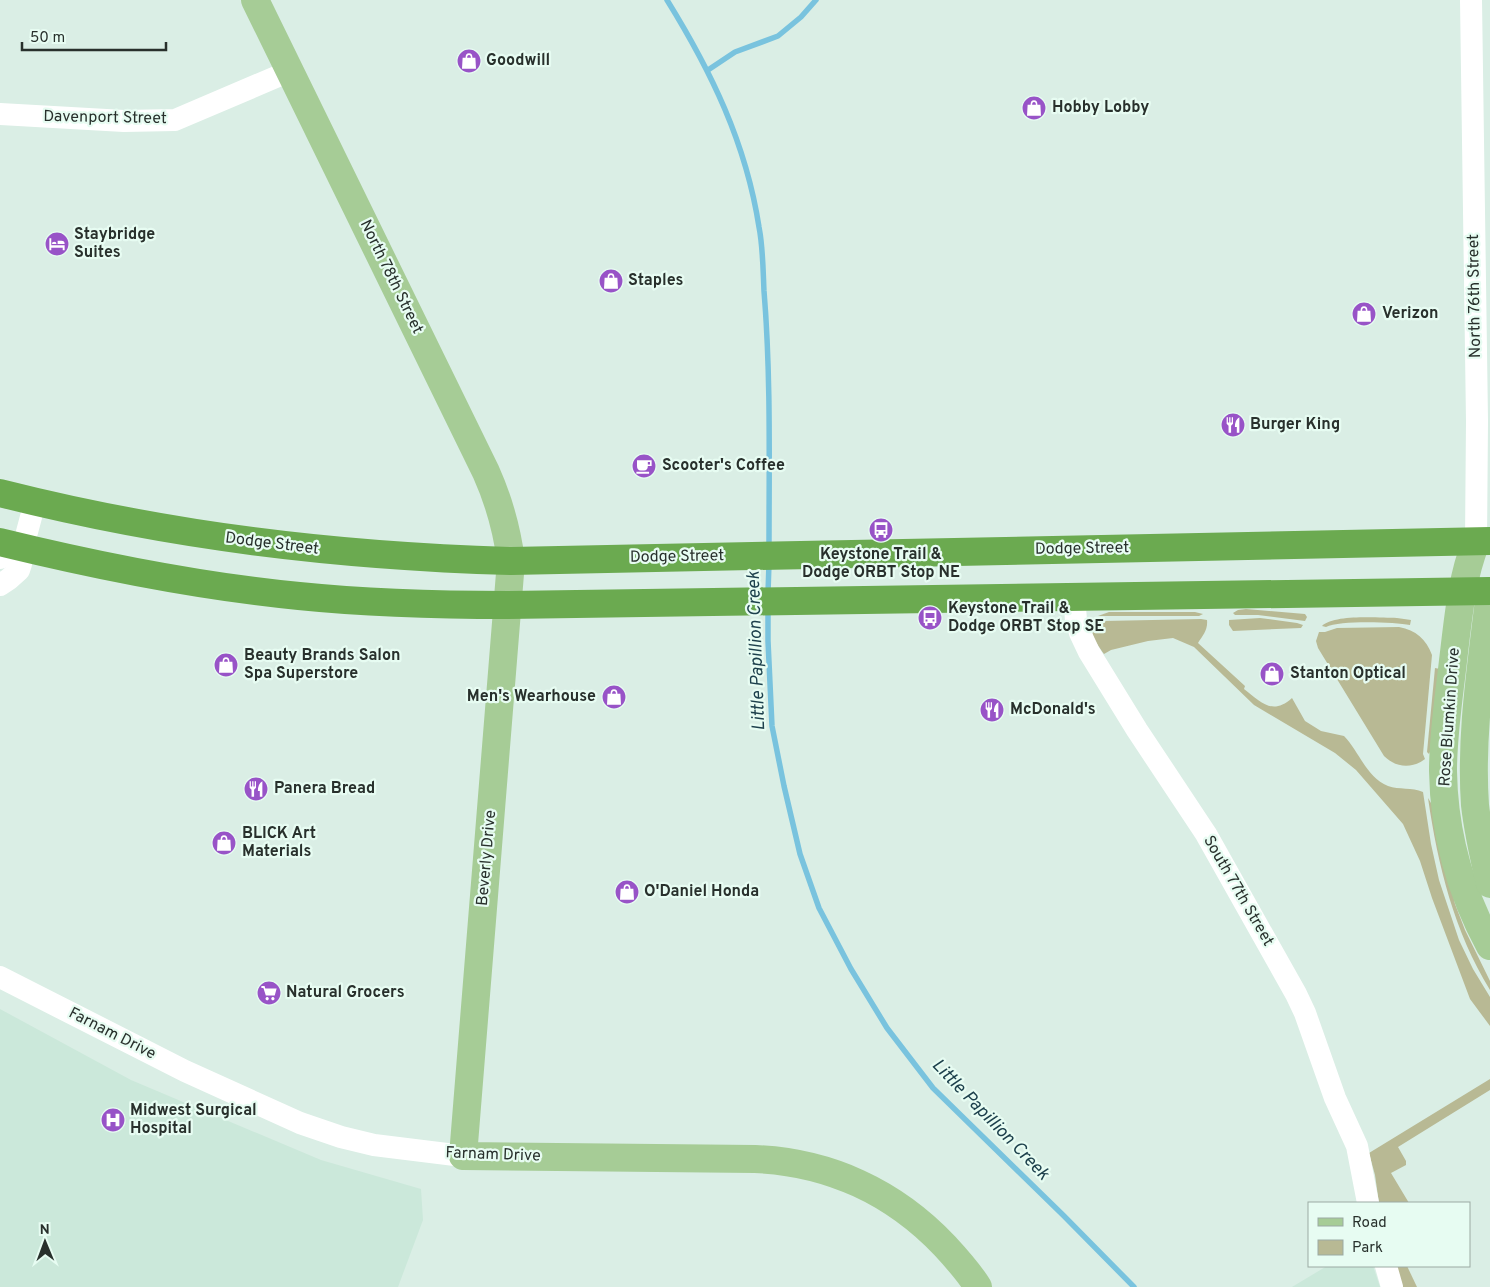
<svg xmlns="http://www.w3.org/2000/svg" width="1490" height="1287" viewBox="0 0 1490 1287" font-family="Overpass,sans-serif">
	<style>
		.built { fill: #cbe8da }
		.green { fill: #b8b994 }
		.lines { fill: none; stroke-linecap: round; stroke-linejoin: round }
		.stream { stroke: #79c3de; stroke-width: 5.5 }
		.minor { stroke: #fff; stroke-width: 22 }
		.major { stroke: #a6cc96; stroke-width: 28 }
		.highway { stroke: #6baa50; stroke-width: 28 }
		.labels { text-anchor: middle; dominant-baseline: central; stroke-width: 4.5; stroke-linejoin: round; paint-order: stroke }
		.poi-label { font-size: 16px; font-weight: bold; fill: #28302c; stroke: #e7fcf2; text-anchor: start }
		.street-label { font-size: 16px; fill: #28302c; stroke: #e7fcf2 }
		.water-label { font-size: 18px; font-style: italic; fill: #1d404c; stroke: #e7fcf2 }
	</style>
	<rect width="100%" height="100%" fill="#daeee5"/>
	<!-- built -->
	<g class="built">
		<path d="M0 1009 131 1080 321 1160 421 1189 423 1220 398 1287H0Z"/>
		<path d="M1327 1266H1373L1380 1287H1292Z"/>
	</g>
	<!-- green -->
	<g class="green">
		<path d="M1246 609 1305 614 1307 617 1305 621 1258 615H1235L1233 613 1238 610Z"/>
		<path d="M1109 612H1195L1203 614 1199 616H1098Z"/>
		<path d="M1260 618 1297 623 1303 625 1301 628 1233 631 1229 625V620Z"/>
		<path d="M1397 618 1411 620 1410 625C1394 622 1340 620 1326 627L1322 626C1335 614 1379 618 1397 618Z"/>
		<path d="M1201 619 1207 620C1208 630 1203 635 1198 643L1245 686 1244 689C1261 702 1272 716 1292 698L1305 721 1321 731 1344 736C1359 751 1366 777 1388 786 1399 790 1412 787 1423 792L1431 844 1439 880 1459 940 1473 969 1490 997V1026L1470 999 1432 898 1420 861 1403 824 1356 770 1335 753 1254 705 1194 647 1173 638 1148 641 1111 650 1104 654C1098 645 1088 634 1094 623L1104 621Z"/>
		<path d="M1399 627C1416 630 1426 639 1432 655L1423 754 1425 759C1412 769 1396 768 1384 756L1318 648 1316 641 1319 632H1325L1337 628Z"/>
		<path d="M1435 668 1440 669 1433 745 1429 754 1427 752Z"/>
		<path d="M1428 798 1434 808 1455 904 1465 930 1490 981V990C1454 931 1438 866 1428 798Z"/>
		<path d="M1490 1079V1090L1398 1147 1406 1161V1165L1391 1173 1409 1203H1379L1375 1175 1369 1153Z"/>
		<path d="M1396 1266H1407L1417 1287H1403Z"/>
	</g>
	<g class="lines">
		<!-- stream -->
		<g class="stream">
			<path d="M667 0C711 71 746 143 759 227 763 247 763 270 764 291 771 376 769 463 769 548"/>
			<path d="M708 70 735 52 778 36 801 17 816 0"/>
			<path d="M768 593 769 563"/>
			<path d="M768 608V641L772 726 784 786 800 854 819 908 851 969 887 1028 933 1088 1063 1215 1134 1287"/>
		</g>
		<!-- minor -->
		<g class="minor">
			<path d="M1471 0 1477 421 1476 542"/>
			<path d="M0 114 124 121 175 120 290 71"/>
			<path d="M0 558 23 547"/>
			<path d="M0 585 9 579 19 570 21 564 23 547 35 502"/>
			<path d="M1074 596 1076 620 1080 633 1089 652 1137 730 1206 834 1296 994 1305 1013 1335 1098 1357 1146 1368 1203"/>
			<path d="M0 977 185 1071 300 1123 341 1137 374 1145 463 1156"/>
			<path d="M1386 1266 1392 1287"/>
		</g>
		<!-- major -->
		<g class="major">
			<path d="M255 0 486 472C499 501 507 530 511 561L463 1156 755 1159C829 1162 894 1192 945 1246 957 1259 969 1272 978 1287"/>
			<path d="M1476 542C1461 580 1458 620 1453 661 1449 697 1443 734 1443 771 1444 834 1460 891 1490 946"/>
			<path d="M1490 591C1482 662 1470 734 1475 805 1478 832 1484 858 1490 884"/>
		</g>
		<!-- highway -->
		<g class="highway">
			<path d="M0 493C170 536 336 556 511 561L1490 541"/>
			<path d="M0 542C98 566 198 586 299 596 368 603 438 605 508 605L1490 591"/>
		</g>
	</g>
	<!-- icons -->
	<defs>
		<symbol id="shop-disc" viewBox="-11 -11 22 22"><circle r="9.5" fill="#9853c7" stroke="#e7fcf2"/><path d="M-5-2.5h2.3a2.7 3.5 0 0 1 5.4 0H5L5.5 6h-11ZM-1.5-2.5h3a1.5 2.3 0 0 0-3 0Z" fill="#fff"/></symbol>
		<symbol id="hotel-disc" viewBox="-11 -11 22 22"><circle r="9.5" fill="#9853c7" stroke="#e7fcf2"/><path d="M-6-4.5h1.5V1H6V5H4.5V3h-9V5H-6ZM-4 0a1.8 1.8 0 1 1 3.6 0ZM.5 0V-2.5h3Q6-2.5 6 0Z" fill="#fff"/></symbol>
		<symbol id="restaurant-disc" viewBox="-11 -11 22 22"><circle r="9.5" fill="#9853c7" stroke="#e7fcf2"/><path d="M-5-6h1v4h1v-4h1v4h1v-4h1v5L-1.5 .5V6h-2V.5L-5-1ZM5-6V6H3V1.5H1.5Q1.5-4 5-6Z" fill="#fff"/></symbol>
		<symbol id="cafe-disc" viewBox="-11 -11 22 22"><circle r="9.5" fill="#9853c7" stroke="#e7fcf2"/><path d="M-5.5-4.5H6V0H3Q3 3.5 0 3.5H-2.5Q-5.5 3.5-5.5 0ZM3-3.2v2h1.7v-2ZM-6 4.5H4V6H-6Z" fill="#fff"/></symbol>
		<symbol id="bus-disc" viewBox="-11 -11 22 22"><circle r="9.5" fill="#9853c7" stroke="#e7fcf2"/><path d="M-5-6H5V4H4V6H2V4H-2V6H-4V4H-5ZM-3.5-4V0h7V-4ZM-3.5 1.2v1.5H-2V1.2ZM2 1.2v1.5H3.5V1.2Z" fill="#fff"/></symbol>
		<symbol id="supermarket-disc" viewBox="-11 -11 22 22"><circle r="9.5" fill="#9853c7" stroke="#e7fcf2"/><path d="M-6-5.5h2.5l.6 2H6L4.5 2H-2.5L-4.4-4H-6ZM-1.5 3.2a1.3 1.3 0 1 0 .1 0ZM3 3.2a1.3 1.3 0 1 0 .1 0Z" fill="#fff"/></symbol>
		<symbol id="hospital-disc" viewBox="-11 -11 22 22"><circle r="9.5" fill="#9853c7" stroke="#e7fcf2"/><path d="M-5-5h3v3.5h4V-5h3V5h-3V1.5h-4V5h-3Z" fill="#fff"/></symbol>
	</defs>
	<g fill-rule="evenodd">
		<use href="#shop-disc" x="455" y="47" width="28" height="28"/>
		<use href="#shop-disc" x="1020" y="94" width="28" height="28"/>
		<use href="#hotel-disc" x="43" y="230" width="28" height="28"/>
		<use href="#shop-disc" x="597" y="267" width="28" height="28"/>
		<use href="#shop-disc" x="1350" y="300" width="28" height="28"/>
		<use href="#restaurant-disc" x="1219" y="411" width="28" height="28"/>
		<use href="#cafe-disc" x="630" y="452" width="28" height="28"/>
		<use href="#bus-disc" x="867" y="516" width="28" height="28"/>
		<use href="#bus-disc" x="916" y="604" width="28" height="28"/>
		<use href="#shop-disc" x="212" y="651" width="28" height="28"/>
		<use href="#shop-disc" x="1258" y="660" width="28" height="28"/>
		<use href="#shop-disc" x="600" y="683" width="28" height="28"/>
		<use href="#restaurant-disc" x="978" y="696" width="28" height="28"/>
		<use href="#restaurant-disc" x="242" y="775" width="28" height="28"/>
		<use href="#shop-disc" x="210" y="829" width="28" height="28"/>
		<use href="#shop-disc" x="613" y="878" width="28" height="28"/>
		<use href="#supermarket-disc" x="255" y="979" width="28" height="28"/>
		<use href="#hospital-disc" x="99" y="1106" width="28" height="28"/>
	</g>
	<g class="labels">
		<!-- poi labels -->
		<g class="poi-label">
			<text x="486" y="61">Goodwill</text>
			<text x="1052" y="108">Hobby Lobby</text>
			<text x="74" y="235">Staybridge<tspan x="74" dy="18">Suites</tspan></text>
			<text x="628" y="281">Staples</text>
			<text x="1382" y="314">Verizon</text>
			<text x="1250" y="425">Burger King</text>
			<text x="662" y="466">Scooter's Coffee</text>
			<text x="881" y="555" text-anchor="middle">Keystone Trail &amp;<tspan x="881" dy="18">Dodge ORBT Stop NE</tspan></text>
			<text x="948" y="609">Keystone Trail &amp;<tspan x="948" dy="18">Dodge ORBT Stop SE</tspan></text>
			<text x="244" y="656">Beauty Brands Salon<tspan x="244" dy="18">Spa Superstore</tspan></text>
			<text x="1290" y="674">Stanton Optical</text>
			<text x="596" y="697" text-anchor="end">Men's Wearhouse</text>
			<text x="1010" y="710">McDonald's</text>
			<text x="274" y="789">Panera Bread</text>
			<text x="242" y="834">BLICK Art<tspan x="242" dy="18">Materials</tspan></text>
			<text x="644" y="892">O'Daniel Honda</text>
			<text x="286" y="993">Natural Grocers</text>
			<text x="130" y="1111">Midwest Surgical<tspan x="130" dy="18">Hospital</tspan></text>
		</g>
		<!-- street labels -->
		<g class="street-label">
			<text transform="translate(105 118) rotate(1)">Davenport Street</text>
			<text transform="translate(391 277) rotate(64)">North 78th Street</text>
			<text transform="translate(1475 296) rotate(-91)">North 76th Street</text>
			<text transform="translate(272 544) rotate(7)">Dodge Street</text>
			<text transform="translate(1082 549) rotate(-1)">Dodge Street</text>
			<text transform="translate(677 557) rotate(-1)">Dodge Street</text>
			<text transform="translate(1450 717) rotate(-86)">Rose Blumkin Drive</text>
			<text transform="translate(487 858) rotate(-85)">Beverly Drive</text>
			<text transform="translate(1238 891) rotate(60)">South 77th Street</text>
			<text transform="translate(112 1034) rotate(27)">Farnam Drive</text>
			<text transform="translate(493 1155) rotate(2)">Farnam Drive</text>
		</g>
		<!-- water labels -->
		<g class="water-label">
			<text transform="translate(757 651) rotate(-92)">Little Papillion Creek</text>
			<text transform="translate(990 1120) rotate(46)">Little Papillion Creek</text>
		</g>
	</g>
	<!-- legend -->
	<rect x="1308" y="1202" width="162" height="65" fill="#e7fcf2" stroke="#9baaa3"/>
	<rect x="1318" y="1218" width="25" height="8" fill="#a6cc96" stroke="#9baaa3"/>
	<text x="1352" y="1227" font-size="15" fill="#28302c">Road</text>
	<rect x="1318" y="1240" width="25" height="15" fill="#b8b994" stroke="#9baaa3"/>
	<text x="1352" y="1252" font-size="15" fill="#28302c">Park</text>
	<!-- north arrow -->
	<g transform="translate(45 1242) rotate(359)" stroke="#e7fcf2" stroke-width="4" paint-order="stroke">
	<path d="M0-4L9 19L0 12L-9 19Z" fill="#28302c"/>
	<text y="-8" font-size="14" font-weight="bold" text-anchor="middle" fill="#28302c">N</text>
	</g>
	<!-- scale -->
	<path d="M22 42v8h144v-8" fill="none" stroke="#28302c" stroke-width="2.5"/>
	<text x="30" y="42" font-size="15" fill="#28302c" stroke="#e7fcf2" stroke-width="4" paint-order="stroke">50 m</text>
</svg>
